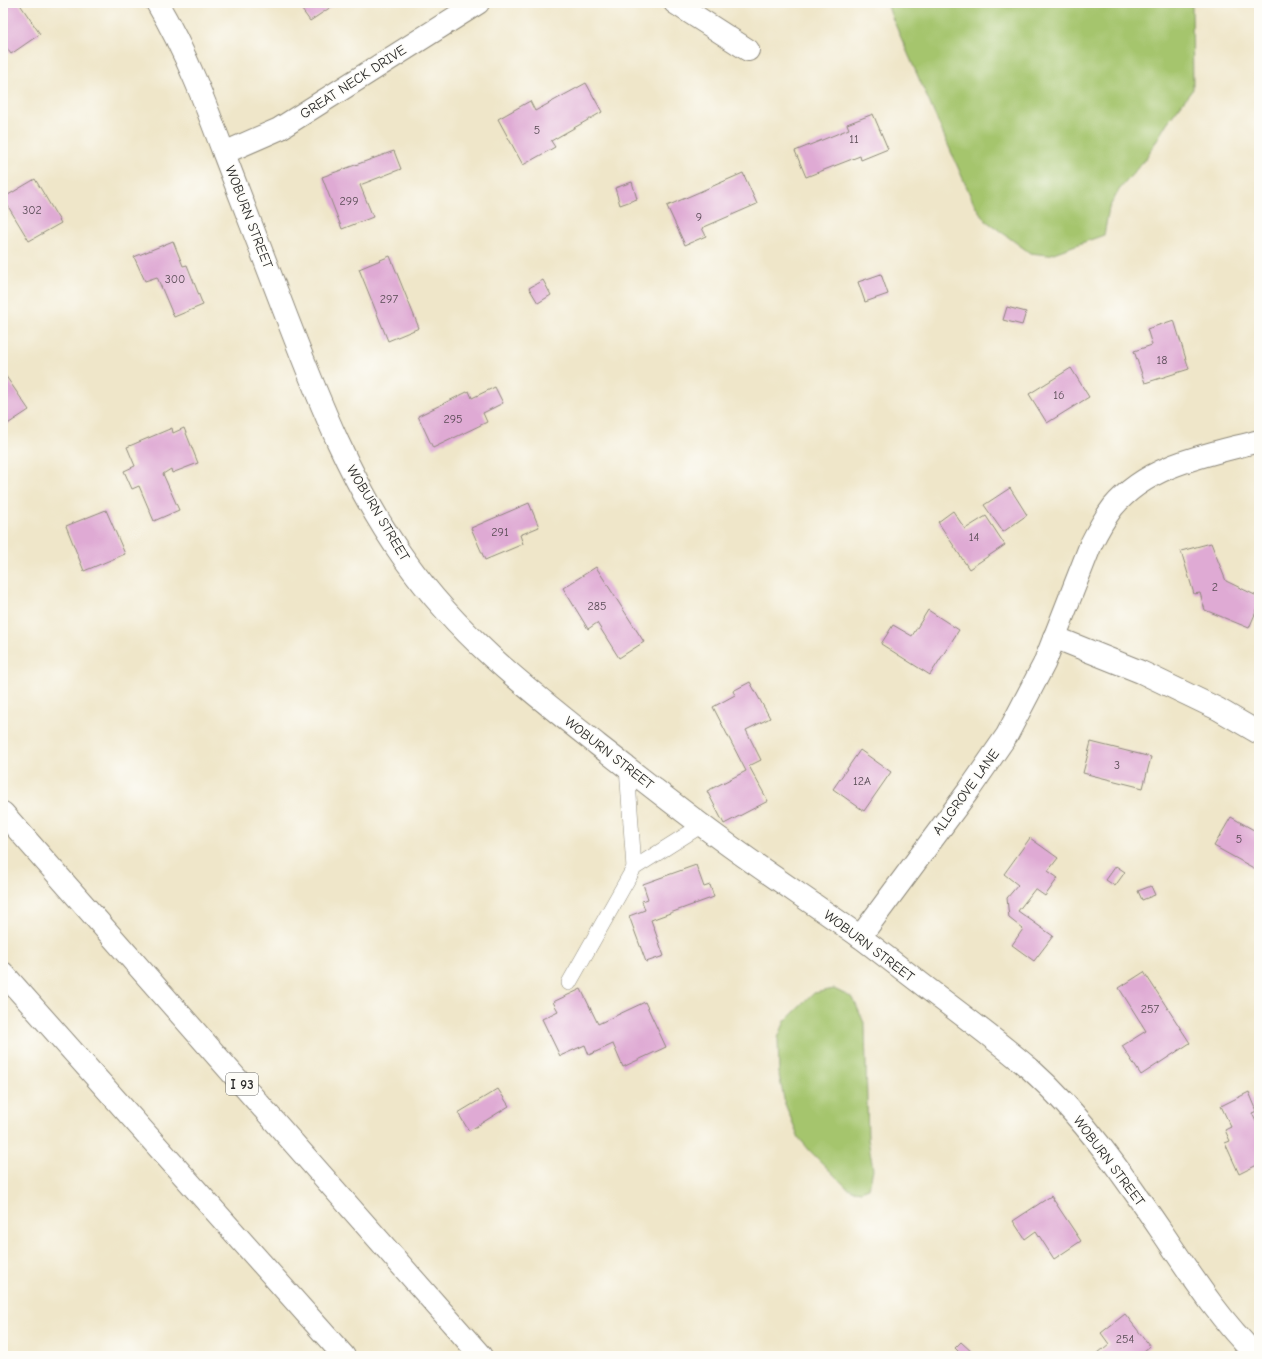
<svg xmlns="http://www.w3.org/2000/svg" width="1262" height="1359" viewBox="0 0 1262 1359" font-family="'Comic Neue',sans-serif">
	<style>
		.green { fill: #a5c56d; stroke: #68784c }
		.building { fill: #dfaad4 }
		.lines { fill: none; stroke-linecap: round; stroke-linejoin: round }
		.lane-casing { stroke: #8d887a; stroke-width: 16 }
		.street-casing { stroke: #8d887a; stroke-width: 24 }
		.secondary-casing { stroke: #8d887a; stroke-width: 24 }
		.highway-casing { stroke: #8d887a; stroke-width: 24 }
		.lane { stroke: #fff; stroke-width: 15 }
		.street { stroke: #fff; stroke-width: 22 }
		.secondary { stroke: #fff; stroke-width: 22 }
		.highway { stroke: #fff; stroke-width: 22 }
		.labels { text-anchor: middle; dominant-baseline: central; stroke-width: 3; stroke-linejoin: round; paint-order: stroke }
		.number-label { font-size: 12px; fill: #584b55 }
		.shield { fill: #fdfcf7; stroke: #6a6a68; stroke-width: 1 }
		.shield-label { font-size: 13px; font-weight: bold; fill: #2b2b2b }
		.street-label { font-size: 14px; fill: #2b2b2b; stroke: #fdfcf7 }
	</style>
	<rect width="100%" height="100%" fill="#fdfcf7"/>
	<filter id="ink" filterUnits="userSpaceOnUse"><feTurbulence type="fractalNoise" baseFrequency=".025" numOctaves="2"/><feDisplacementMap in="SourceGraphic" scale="8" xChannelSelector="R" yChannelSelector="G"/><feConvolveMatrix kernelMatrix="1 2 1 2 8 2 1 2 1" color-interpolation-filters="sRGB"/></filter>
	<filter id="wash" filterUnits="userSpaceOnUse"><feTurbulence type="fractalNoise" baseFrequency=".012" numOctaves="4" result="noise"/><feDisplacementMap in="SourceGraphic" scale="16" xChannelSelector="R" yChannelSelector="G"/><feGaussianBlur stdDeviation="0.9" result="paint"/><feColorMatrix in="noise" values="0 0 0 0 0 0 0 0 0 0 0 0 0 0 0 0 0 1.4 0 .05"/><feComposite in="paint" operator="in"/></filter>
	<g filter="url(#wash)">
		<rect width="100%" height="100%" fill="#efe6c9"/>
		<!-- green -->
		<g class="green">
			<path d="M887 3H1192L1193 89 1167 123 1146 158 1119 190 1109 208 1104 235 1048 255 1030 253 985 220 974 204 891 15Z"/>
			<path d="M834 989 853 998 865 1025 868 1139 873 1169 869 1188 861 1191 852 1190 845 1186 811 1152 799 1138 785 1104 779 1075 778 1038 785 1021 814 993Z"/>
		</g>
		<g id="blocks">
			<!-- building -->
			<g class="building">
				<path d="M8 3H19L40 34 11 54 3 43V7Z"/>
				<path d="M297 3H337L310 21Z"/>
				<path d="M586 83 602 112 551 141 555 147 523 165 498 119 530 101 535 111Z"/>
				<path d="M873 114 888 149 861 160 860 156 806 177 795 151 849 129 847 124Z"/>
				<path d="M394 151 401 169 360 185 373 217 342 229 322 177Z"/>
				<path d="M743 173 757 204 702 228 706 236 685 245 667 206Z"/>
				<path d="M35 179 61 223 29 241 3 198Z"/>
				<path d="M632 182 637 199 620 205 615 188Z"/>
				<path d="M173 241 183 266 187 265 203 305 174 317 157 277 145 281 134 257Z"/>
				<path d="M390 256 419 328 388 341 359 269Z"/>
				<path d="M881 274 888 294 865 302 858 282Z"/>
				<path d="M543 280 551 295 538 303 529 288Z"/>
				<path d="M1007 307 1026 312 1022 325 1003 320Z"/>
				<path d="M1174 320 1189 369 1145 383 1134 351 1152 345 1147 329Z"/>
				<path d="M1071 368 1089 397 1047 423 1029 394Z"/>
				<path d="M3 372 29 410 3 427Z"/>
				<path d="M495 387 503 403 483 413 487 422 433 448 418 416 469 391 472 398Z"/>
				<path d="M172 428 173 433 184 428 198 463 172 473 171 469 163 474 179 510 154 521 139 486 132 489 124 471 135 466 127 447Z"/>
				<path d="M1010 488 1027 515 1003 532 984 505Z"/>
				<path d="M529 503 539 527 520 535 523 544 485 560 471 528Z"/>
				<path d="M106 510 125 554 84 571 66 526Z"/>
				<path d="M953 511 965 529 986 516 1005 545 969 569 938 522Z"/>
				<path d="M1211 543 1226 581 1259 597V605L1249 628 1205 610 1200 593 1194 594 1181 551Z"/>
				<path d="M596 567 644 642 619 658 597 623 588 629 563 588Z"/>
				<path d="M928 610 959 630 930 675 881 644 893 625 912 636Z"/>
				<path d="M750 682 770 718 746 730 761 760 749 766 768 801 724 824 707 791 746 771 713 707 735 695 733 691Z"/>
				<path d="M1091 742 1151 757 1143 788 1083 773Z"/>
				<path d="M860 750 891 772 864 811 833 789Z"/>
				<path d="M1231 817 1259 833V871L1214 846Z"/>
				<path d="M1030 838 1058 858 1048 871 1058 878 1045 896 1035 889 1018 911 1053 936 1034 961 1012 945 1023 929 1009 918 1007 898 1018 885 1004 874Z"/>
				<path d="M696 865 704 887 710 885 714 897 651 920 664 956 646 962 629 916 645 910 642 901 648 899 643 884Z"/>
				<path d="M1116 866 1125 872 1115 886 1106 880Z"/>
				<path d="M1151 886 1155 895 1142 900 1138 891Z"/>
				<path d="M1144 972 1190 1043 1141 1075 1122 1046 1146 1031 1119 988Z"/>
				<path d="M581 989 598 1024 645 1002 666 1047 623 1067 613 1044 589 1055 585 1045 560 1056 542 1019 558 1011 553 1002Z"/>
				<path d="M498 1089 509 1106 469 1131 458 1113Z"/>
				<path d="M1249 1092 1257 1111 1252 1113 1259 1128V1164L1239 1174 1225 1143 1230 1141 1225 1130 1231 1127 1221 1106Z"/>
				<path d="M1051 1196 1081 1241 1054 1259 1036 1231 1025 1239 1013 1221Z"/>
				<path d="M1125 1314 1150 1346 1138 1356H1120L1119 1354 1117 1356H1100L1098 1353 1109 1344 1101 1333Z"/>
				<path d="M961 1342 973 1353 971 1356H963L955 1348Z"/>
			</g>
		</g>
	</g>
	<g filter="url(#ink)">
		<use href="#blocks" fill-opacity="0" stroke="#8d887a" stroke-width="1"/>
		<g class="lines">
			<defs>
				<g id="lane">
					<path d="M634 868 702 825"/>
					<path d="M569 983 634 868 627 767"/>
				</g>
				<g id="street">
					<path d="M675 3 748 50"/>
					<path d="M224 153 279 129 478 3"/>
					<path d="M1054 637 1141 672 1218 709 1259 733"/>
					<path d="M860 937 969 790 1007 735 1044 664 1091 544C1097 532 1104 519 1113 507 1149 464 1207 455 1259 441"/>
				</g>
				<path id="secondary" d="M157 3C186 52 206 105 226 159 246 212 267 265 287 318 319 401 352 486 405 560 459 636 526 688 598 745 638 776 678 808 719 838 765 872 813 903 859 936 880 952 902 969 923 985 958 1012 995 1039 1029 1068 1083 1116 1124 1176 1164 1235 1193 1278 1220 1320 1257 1356"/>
				<g id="highway">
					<path d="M3 813 481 1356"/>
					<path d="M3 973 344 1356"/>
				</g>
			</defs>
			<!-- lane casing -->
			<use href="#lane" class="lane-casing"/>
			<!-- street casing -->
			<use href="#street" class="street-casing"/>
			<!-- secondary casing -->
			<use href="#secondary" class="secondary-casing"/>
			<!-- highway casing -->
			<use href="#highway" class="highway-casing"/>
			<!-- lane -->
			<use href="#lane" class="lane"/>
			<!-- street -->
			<use href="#street" class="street"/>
			<!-- secondary -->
			<use href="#secondary" class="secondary"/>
			<!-- highway -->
			<use href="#highway" class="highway"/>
		</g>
	</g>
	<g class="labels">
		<!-- number labels -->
		<g class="number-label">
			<text x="537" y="130">5</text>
			<text x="854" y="139">11</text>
			<text x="349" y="201">299</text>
			<text x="32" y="210">302</text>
			<text x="699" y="217">9</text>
			<text x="175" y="279">300</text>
			<text x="389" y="299">297</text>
			<text x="1162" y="360">18</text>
			<text x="1059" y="395">16</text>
			<text x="453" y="419">295</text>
			<text x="500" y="532">291</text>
			<text x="974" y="537">14</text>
			<text x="1215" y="587">2</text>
			<text x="597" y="606">285</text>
			<text x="1117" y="765">3</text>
			<text x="862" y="781">12A</text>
			<text x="1239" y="839">5</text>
			<text x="1150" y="1009">257</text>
			<text x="1125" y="1339">254</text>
		</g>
		<!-- shield labels -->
		<rect class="shield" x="226" y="1073" width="32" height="22" rx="3"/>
		<g class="shield-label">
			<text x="242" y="1084">I 93</text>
		</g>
		<!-- street labels -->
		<g class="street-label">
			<text transform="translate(353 82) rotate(-33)">GREAT NECK DRIVE</text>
			<text transform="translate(249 217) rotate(69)">WOBURN STREET</text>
			<text transform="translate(378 513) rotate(59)">WOBURN STREET</text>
			<text transform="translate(609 753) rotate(38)">WOBURN STREET</text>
			<text transform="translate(966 792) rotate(-54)">ALLGROVE LANE</text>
			<text transform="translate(869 946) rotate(37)">WOBURN STREET</text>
			<text transform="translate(1109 1161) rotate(53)">WOBURN STREET</text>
		</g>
	</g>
	<!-- margin -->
	<rect width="1262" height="1359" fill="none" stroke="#fdfcf7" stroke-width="16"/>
</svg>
